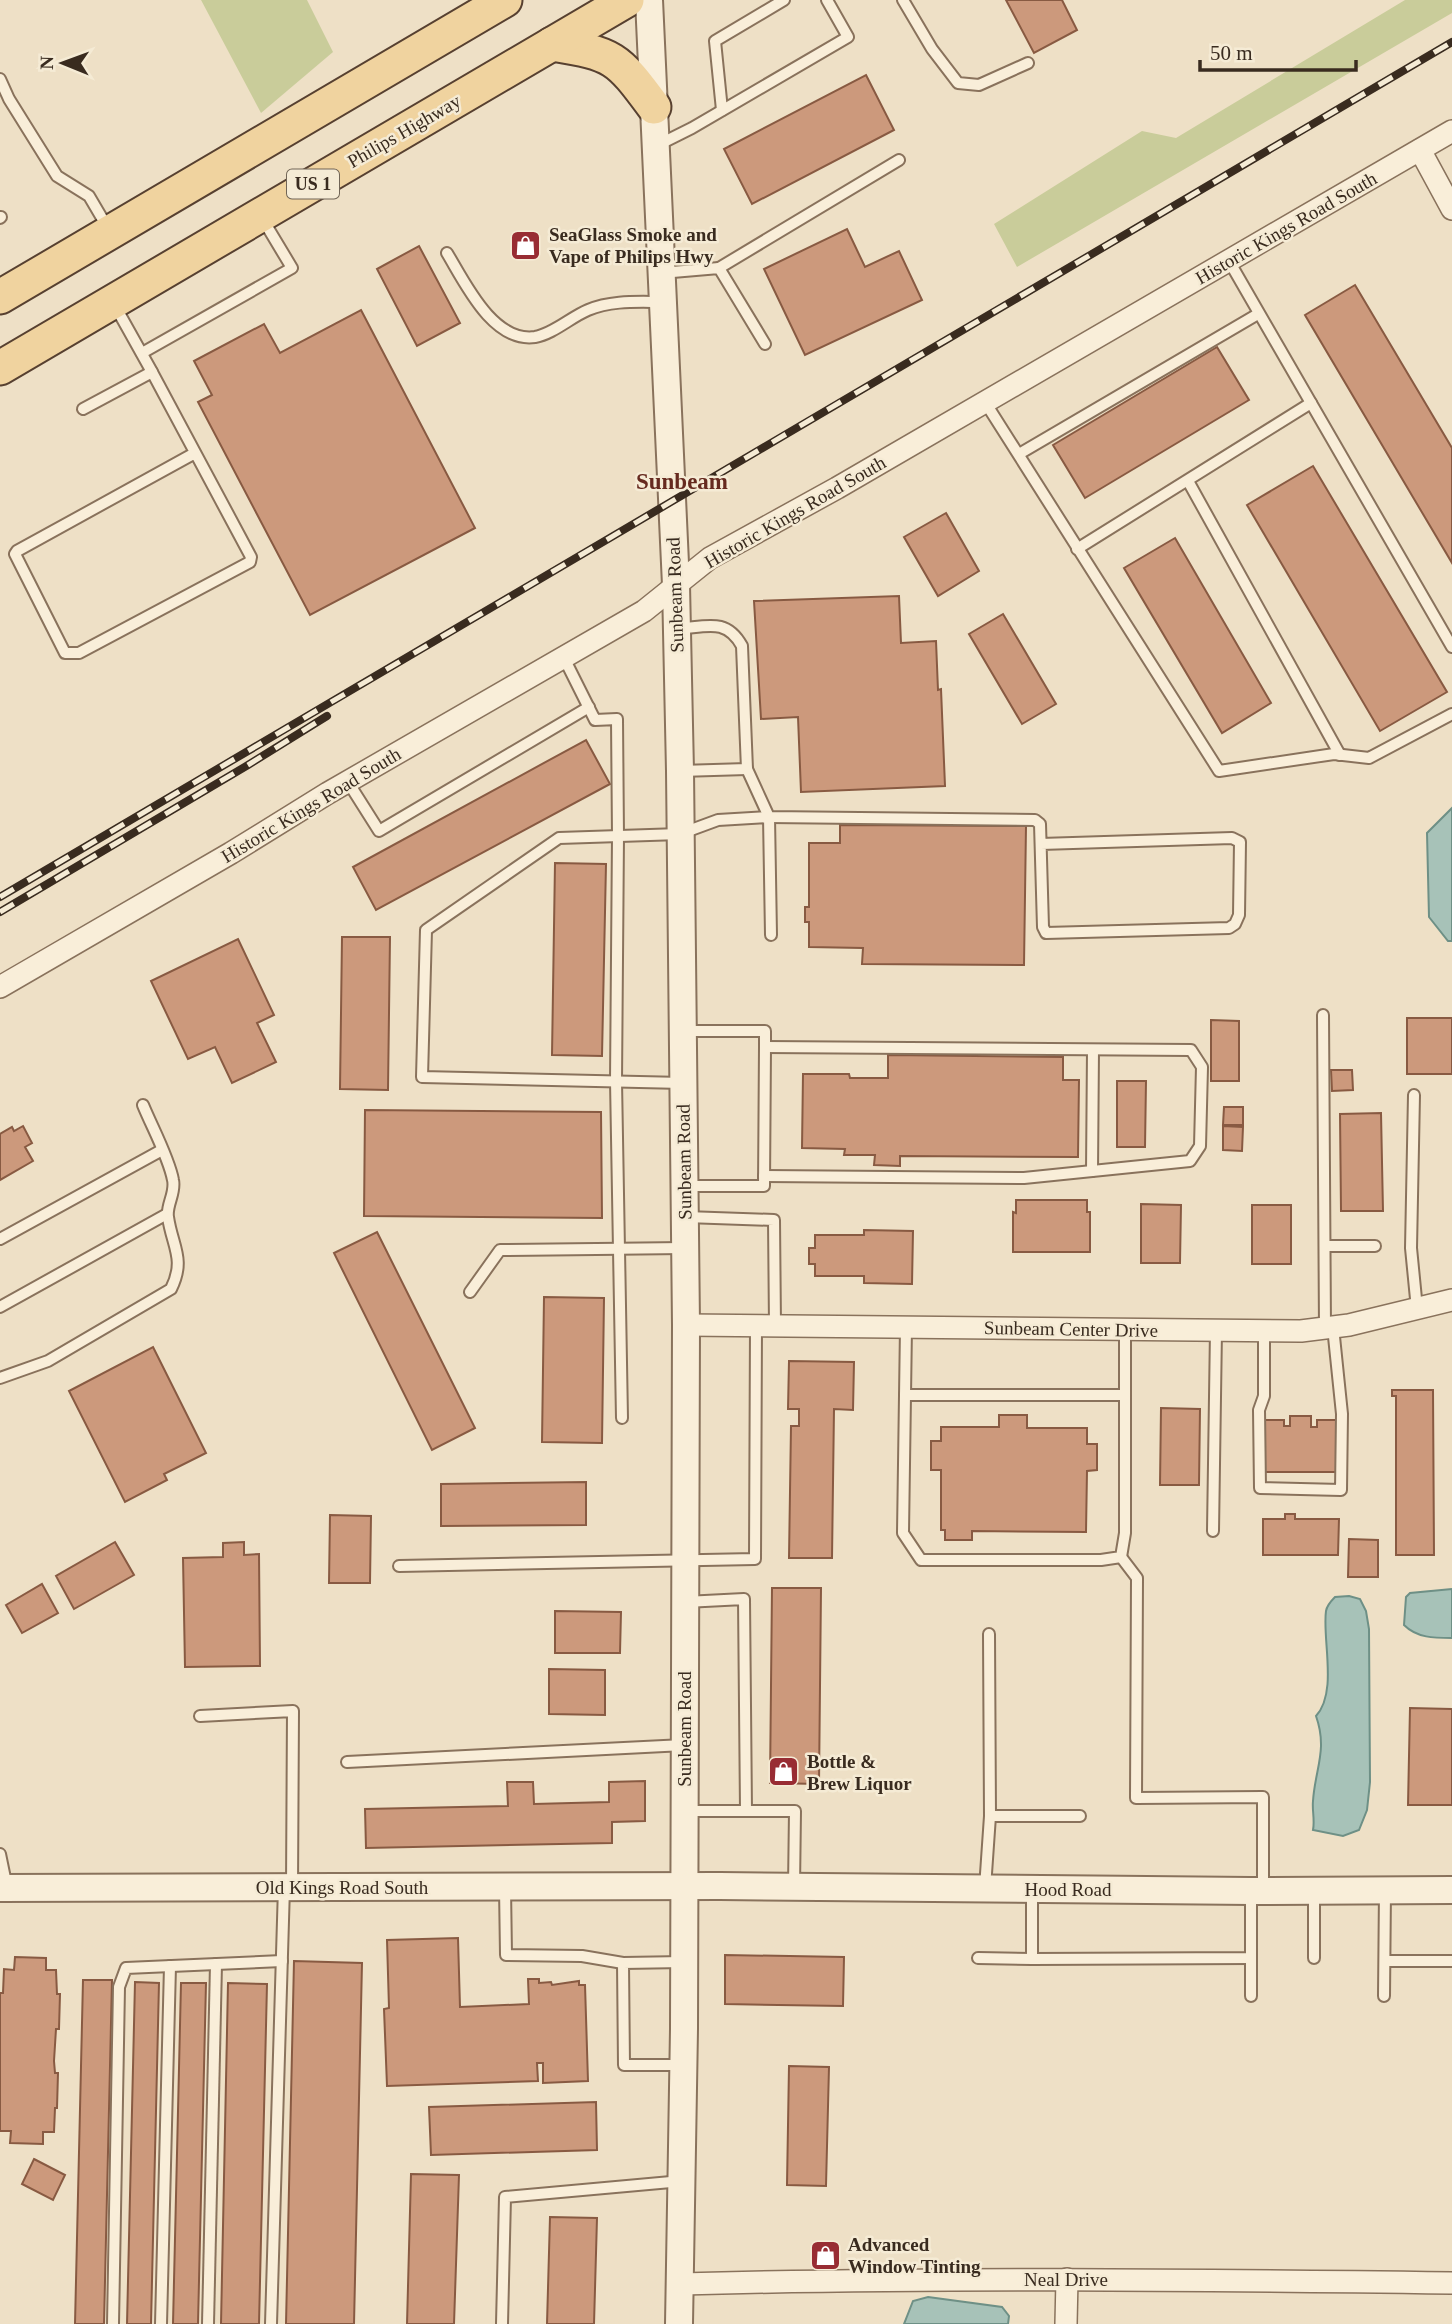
<svg xmlns="http://www.w3.org/2000/svg" width="1452" height="2324" viewBox="0 0 1452 2324" font-family="'Times New Roman',serif">
	<style>
		.green { fill: #c9cc9a }
		.water { fill: #a7c2b8; stroke: #6e9086; stroke-width: 2 }
		.building { fill: #cc997c; stroke: #885a42; stroke-width: 2 }
		.lines { fill: none; stroke-linecap: round; stroke-linejoin: round }
		.service-casing { stroke: #89725c; stroke-width: 14 }
		.minor-casing { stroke: #89725c; stroke-width: 24 }
		.tertiary-casing { stroke: #89725c; stroke-width: 30 }
		.primary-casing { stroke: #574030; stroke-width: 37 }
		.service { stroke: #f9eed9; stroke-width: 10 }
		.minor { stroke: #f9eed9; stroke-width: 21 }
		.tertiary { stroke: #f9eed9; stroke-width: 26 }
		.primary { stroke: #f0d39f; stroke-width: 33 }
		.rail-casing { stroke: #392b1f; stroke-width: 8 }
		.rail { stroke: #f5ebd5; stroke-width: 5; stroke-dasharray: 16; stroke-linecap: butt }
		.labels { text-anchor: middle; dominant-baseline: central; stroke-width: 5; stroke-linejoin: round; paint-order: stroke }
		.shield { fill: #f5ebd5; stroke: #716556; stroke-width: 2 }
		.shield-label { font-size: 18px; font-weight: bold; fill: #392b1f }
		.street-label { font-size: 19px; fill: #392b1f; stroke: #f5ebd5 }
		.poi-label { font-size: 19px; font-weight: bold; fill: #392b1f; stroke: #f5ebd5; text-anchor: start }
		.quarter-label { font-size: 23px; font-weight: bold; fill: #662a1f; stroke: #f5ebd5 }
	</style>
	<rect width="100%" height="100%" fill="#eee0c6"/>
	<!-- green -->
	<g class="green">
		<path d="M201 0H307L333 52 261 113Z"/>
		<path d="M1405 0H1452V13L1017 267 994 224 1142 131 1176 138Z"/>
	</g>
	<!-- water -->
	<g class="water">
		<path d="M1452 808V941H1448L1429 917 1427 833Z"/>
		<path d="M1452 1589V1638C1434 1638 1417 1638 1404 1625L1406 1597 1410 1593Z"/>
		<path d="M1349 1596 1360 1599 1366 1611 1369 1629 1370 1782 1367 1810 1359 1830 1343 1836 1313 1830C1315 1820 1312 1811 1313 1801 1315 1769 1328 1750 1316 1716 1338 1692 1322 1639 1326 1611 1327 1605 1331 1601 1335 1597Z"/>
		<path d="M928 2297 1002 2307 1009 2316 1008 2324H904L913 2301Z"/>
	</g>
	<!-- building -->
	<g class="building">
		<path d="M1006 0H1062L1077 30 1034 53Z"/>
		<path d="M866 75 894 130 752 204 724 149Z"/>
		<path d="M847 229 865 267 899 251 922 300 805 355 764 269Z"/>
		<path d="M419 246 460 323 417 346 377 269Z"/>
		<path d="M1355 285 1452 448V563L1305 315Z"/>
		<path d="M361 310 475 528 310 615 198 402 212 395 194 361 264 324 280 353Z"/>
		<path d="M1217 347 1249 400 1085 498 1053 445Z"/>
		<path d="M1313 466 1447 692 1380 731 1247 505Z"/>
		<path d="M946 513 979 571 938 596 904 537Z"/>
		<path d="M1175 538 1271 703 1222 733 1124 568Z"/>
		<path d="M899 596 901 643 936 641 938 690 941 689 945 786 801 792 798 717 761 719 754 601Z"/>
		<path d="M1003 614 1056 704 1022 724 969 634Z"/>
		<path d="M586 740 610 784 376 910 353 867Z"/>
		<path d="M840 825 1026 826 1024 965 862 964 863 948 809 947V922H805V907H809V843H840Z"/>
		<path d="M555 863 606 864 602 1056 552 1055Z"/>
		<path d="M342 937H390L388 1090 340 1089Z"/>
		<path d="M238 939 274 1015 257 1023 276 1062 232 1083 215 1047 188 1059 151 981Z"/>
		<rect x="1407" y="1018" width="45" height="56"/>
		<path d="M1211 1020 1239 1021V1081H1211Z"/>
		<path d="M888 1055 1063 1057V1080H1079L1078 1157 900 1156V1166L874 1165 875 1155H844L845 1149 802 1148 803 1074H849L850 1078H888Z"/>
		<path d="M1331 1070H1352L1353 1090 1332 1091Z"/>
		<path d="M1117 1081H1146L1145 1147H1117Z"/>
		<path d="M1224 1107H1243V1125H1223Z"/>
		<path d="M365 1110 601 1112 602 1218 364 1216Z"/>
		<path d="M1381 1113 1383 1211H1341L1340 1114Z"/>
		<path d="M23 1126 32 1143 25 1147 33 1161 0 1180V1134L12 1127 14 1131Z"/>
		<path d="M1223 1126 1243 1127 1242 1151 1223 1150Z"/>
		<path d="M1016 1200H1087V1212H1090V1252H1013V1212L1016 1213Z"/>
		<path d="M1141 1204 1181 1205 1180 1263H1141Z"/>
		<rect x="1252" y="1205" width="39" height="59"/>
		<path d="M864 1230 913 1231 912 1284 864 1283V1276H815V1264H809V1248H815V1235H864Z"/>
		<path d="M377 1232 475 1428 432 1450 334 1253Z"/>
		<path d="M544 1297 604 1298 602 1443 542 1442Z"/>
		<path d="M153 1347 206 1453 164 1474 167 1480 125 1502 69 1391Z"/>
		<path d="M789 1361 854 1362 853 1410 834 1409 832 1558H789L791 1426H799V1409H788Z"/>
		<path d="M1392 1390H1433L1434 1555H1396V1396H1392Z"/>
		<path d="M1161 1408 1200 1409 1199 1485H1160Z"/>
		<path d="M999 1415H1027V1428H1087V1444H1097V1470L1087 1471 1086 1532 972 1531V1540H945V1530H941V1470H931V1441H941V1427H999Z"/>
		<path d="M1290 1416H1311V1427H1317V1420H1336V1472H1265V1420H1284V1426H1290Z"/>
		<path d="M586 1482V1525L441 1526V1484Z"/>
		<path d="M1285 1514H1295V1519H1339L1338 1555H1263V1519H1285Z"/>
		<path d="M330 1515 371 1516 370 1583H329Z"/>
		<path d="M1349 1539 1378 1540V1577H1348Z"/>
		<path d="M115 1542 134 1575 74 1609 56 1576Z"/>
		<path d="M244 1542V1555L259 1554 260 1666 185 1667 183 1558 223 1557V1543Z"/>
		<path d="M42 1584 58 1613 22 1633 6 1605Z"/>
		<path d="M772 1588H821L819 1784 770 1783Z"/>
		<path d="M555 1611 621 1612 620 1653H555Z"/>
		<path d="M549 1669 605 1670V1715L549 1714Z"/>
		<path d="M1410 1708 1452 1709V1805H1408Z"/>
		<path d="M645 1781V1821L612 1822V1843L366 1848 365 1809 508 1806 507 1782H533L534 1804 609 1802V1782Z"/>
		<path d="M458 1938 460 2007 529 2004 528 1979H539V1983L551 1982 552 1985 579 1981V1985H585L588 2081 543 2083V2063H537L538 2081 387 2086 384 2009 389 2008 387 1940Z"/>
		<path d="M725 1955 844 1957 843 2006 725 2004Z"/>
		<path d="M15 1957 46 1958V1970H56L57 1994H60L59 2029H56L54 2061 55 2073H58L57 2108H55L54 2132H43V2144L10 2143 11 2131H0V1993H3L4 1969 14 1970Z"/>
		<path d="M294 1961 362 1963 354 2324H286Z"/>
		<path d="M83 1980H112L104 2324H75Z"/>
		<path d="M135 1982 159 1983 151 2324H127Z"/>
		<path d="M181 1983H206L198 2324H173Z"/>
		<path d="M228 1983 267 1984 259 2324H221Z"/>
		<path d="M789 2066 829 2067 826 2186 787 2185Z"/>
		<path d="M596 2102 597 2150 431 2155 429 2107Z"/>
		<path d="M34 2159 65 2175 53 2200 22 2184Z"/>
		<path d="M411 2174 459 2175 454 2324H407Z"/>
		<path d="M550 2217 597 2218 594 2324H547Z"/>
	</g>
	<g class="lines">
		<defs>
			<g id="service">
				<path d="M903 0 932 49 958 83 979 85 1028 63"/>
				<path d="M0 79 9 99 57 176 89 196 109 230"/>
				<path d="M722 110 715 41 784 0"/>
				<path d="M656 146 692 128 848 37 827 0"/>
				<path d="M0 218 1 217"/>
				<path d="M447 253C465 283 493 343 535 337 553 334 571 317 588 310 611 300 638 302 662 302"/>
				<path d="M1229 261 1452 647"/>
				<path d="M719 268 899 160"/>
				<path d="M661 273 719 268 765 344"/>
				<path d="M142 353 292 268 262 218"/>
				<path d="M152 372 251 557 250 562 79 653H65L15 554 17 551 195 453"/>
				<path d="M985 402 1219 771 1334 754 1369 758 1452 714"/>
				<path d="M83 409 152 372 114 304"/>
				<path d="M1019 454 1258 314"/>
				<path d="M1188 481 1340 755"/>
				<path d="M1077 549 1311 403"/>
				<path d="M677 629C706 627 726 617 742 646L747 769 680 771"/>
				<path d="M563 656 595 720 617 719 618 836 616 1081 622 1418"/>
				<path d="M747 769 769 817 1035 820 1040 824 1043 927 1046 933 1229 928 1235 924 1239 915 1240 842 1232 838 1041 844"/>
				<path d="M348 782 379 831 589 707"/>
				<path d="M1323 1015 1325 1328"/>
				<path d="M684 1031H765V1047L764 1186H684"/>
				<path d="M683 1083 422 1077 426 930 559 838 680 834 718 820 769 817 771 935"/>
				<path d="M1414 1095 1411 1248 1417 1309"/>
				<path d="M1092 1171 1093 1050"/>
				<path d="M764 1176 1024 1178 1190 1161 1200 1146 1202 1067 1191 1050 765 1047"/>
				<path d="M686 1217 774 1220 775 1325"/>
				<path d="M0 1239 162 1150"/>
				<path d="M1325 1246H1375"/>
				<path d="M470 1292 500 1250 685 1248"/>
				<path d="M0 1307 167 1214"/>
				<path d="M906 1327 903 1533 921 1560H1101L1121 1557 1125 1533V1329"/>
				<path d="M1264 1331V1396L1259 1410 1260 1488 1341 1490 1342 1414 1333 1327"/>
				<path d="M0 1378 48 1361 171 1289C186 1259 172 1246 168 1217 166 1205 176 1193 173 1180 169 1158 152 1127 143 1105"/>
				<path d="M905 1395H1125"/>
				<path d="M1213 1531 1216 1330"/>
				<path d="M1121 1557 1137 1578 1136 1798 1263 1797V1889"/>
				<path d="M399 1566 755 1559 756 1325"/>
				<path d="M685 1602 744 1599 746 1811"/>
				<path d="M989 1634 990 1816"/>
				<path d="M200 1716 293 1711 292 1887"/>
				<path d="M347 1762 684 1745"/>
				<path d="M685 1811H795L794 1887"/>
				<path d="M0 1854 7 1888"/>
				<path d="M505 1888 506 1955 582 1956 623 1963"/>
				<path d="M985 1888 990 1816H1080"/>
				<path d="M978 1958 1032 1959V1889"/>
				<path d="M1314 1958V1891"/>
				<path d="M1032 1959 1251 1958V1891"/>
				<path d="M1385 1961H1452"/>
				<path d="M1251 1996V1958"/>
				<path d="M1384 1996 1385 1890"/>
				<path d="M683 2065H624L623 1963 684 1962"/>
				<path d="M113 2324 119 1987 126 1968 282 1961"/>
				<path d="M161 2324 170 1966"/>
				<path d="M208 2324 216 1964"/>
				<path d="M271 2324 284 1887"/>
				<path d="M502 2324 505 2197 682 2181"/>
			</g>
			<g id="minor">
				<path d="M1420 150 1452 209"/>
				<path d="M0 987 231 853 328 793 644 611 710 558 837 488 1452 131"/>
				<path d="M686 1325 1301 1331 1349 1325 1452 1300"/>
				<path d="M681 2284C938 2277 1195 2280 1452 2283"/>
				<path d="M1066 2324 1067 2279"/>
			</g>
			<g id="tertiary">
				<path d="M649 0 676 585 680 771 686 1325 684 2029 679 2324"/>
				<path d="M0 1888 720 1886 1251 1891 1452 1890"/>
			</g>
			<g id="primary">
				<path d="M552 44C614 54 617 57 654 107"/>
				<path d="M0 297 505 0"/>
				<path d="M0 368 627 0"/>
			</g>
		</defs>
		<!-- service casing -->
		<use href="#service" class="service-casing"/>
		<!-- minor casing -->
		<use href="#minor" class="minor-casing"/>
		<!-- tertiary casing -->
		<use href="#tertiary" class="tertiary-casing"/>
		<!-- primary casing -->
		<use href="#primary" class="primary-casing"/>
		<!-- service -->
		<use href="#service" class="service"/>
		<!-- minor -->
		<use href="#minor" class="minor"/>
		<!-- tertiary -->
		<use href="#tertiary" class="tertiary"/>
		<!-- primary -->
		<use href="#primary" class="primary"/>
		<defs>
			<g id="rail">
				<path d="M0 897 1452 42"/>
				<path d="M0 912 248 765 327 716"/>
			</g>
		</defs>
		<!-- rail casing -->
		<use href="#rail" class="rail-casing"/>
		<!-- rail -->
		<use href="#rail" class="rail"/>
	</g>
	<!-- icons -->
	<defs>
		<symbol id="shop-square" viewBox="-11 -11 22 22"><rect x="-9" y="-9" width="18" height="18" rx="4" fill="#982c33" stroke="#f5ebd5"/><path d="M-5-2.5h2.3a2.7 3.5 0 0 1 5.4 0H5L5.5 6h-11ZM-1.5-2.5h3a1.5 2.3 0 0 0-3 0Z" fill="#fff"/></symbol>
	</defs>
	<g fill-rule="evenodd">
		<use href="#shop-square" x="508" y="228" width="35" height="35"/>
		<use href="#shop-square" x="766" y="1754" width="35" height="35"/>
		<use href="#shop-square" x="808" y="2238" width="35" height="35"/>
	</g>
	<g class="labels">
		<!-- shield labels -->
		<rect class="shield" x="287" y="169.5" width="52" height="29" rx="5"/>
		<g class="shield-label">
			<text x="313" y="184">US 1</text>
		</g>
		<!-- street labels -->
		<g class="street-label">
			<text transform="translate(404 131) rotate(-30)">Philips Highway</text>
			<text transform="translate(1286 228) rotate(-30)">Historic Kings Road South</text>
			<text transform="translate(795 512) rotate(-30)">Historic Kings Road South</text>
			<text transform="translate(675 595) rotate(-92)">Sunbeam Road</text>
			<text transform="translate(311 805) rotate(-31)">Historic Kings Road South</text>
			<text transform="translate(684 1162) rotate(-91)">Sunbeam Road</text>
			<text transform="translate(1071 1329) rotate(1)">Sunbeam Center Drive</text>
			<text transform="translate(684 1729) rotate(-90)">Sunbeam Road</text>
			<text x="342" y="1887">Old Kings Road South</text>
			<text x="1068" y="1889">Hood Road</text>
			<text x="1066" y="2279">Neal Drive</text>
		</g>
		<!-- poi labels -->
		<g class="poi-label">
			<text x="549" y="234">SeaGlass Smoke and<tspan x="549" dy="22">Vape of Philips Hwy</tspan></text>
			<text x="807" y="1761">Bottle &amp;<tspan x="807" dy="22">Brew Liquor</tspan></text>
			<text x="848" y="2244">Advanced<tspan x="848" dy="22">Window Tinting</tspan></text>
		</g>
		<!-- quarter labels -->
		<g class="quarter-label">
			<text x="682" y="481">Sunbeam</text>
		</g>
	</g>
	<!-- north arrow -->
	<g transform="translate(63 63) rotate(271)" stroke="#f5ebd5" stroke-width="5" paint-order="stroke">
	<path d="M0-5L12 26L0 18L-12 26Z" fill="#392b1f"/>
	<text y="-10" font-size="19" font-weight="bold" text-anchor="middle" fill="#392b1f">N</text>
	</g>
	<!-- scale -->
	<path d="M1200 60v10h156v-10" fill="none" stroke="#392b1f" stroke-width="3.5"/>
	<text x="1210" y="60" font-size="21" fill="#392b1f" stroke="#f5ebd5" stroke-width="5" paint-order="stroke">50 m</text>
</svg>
